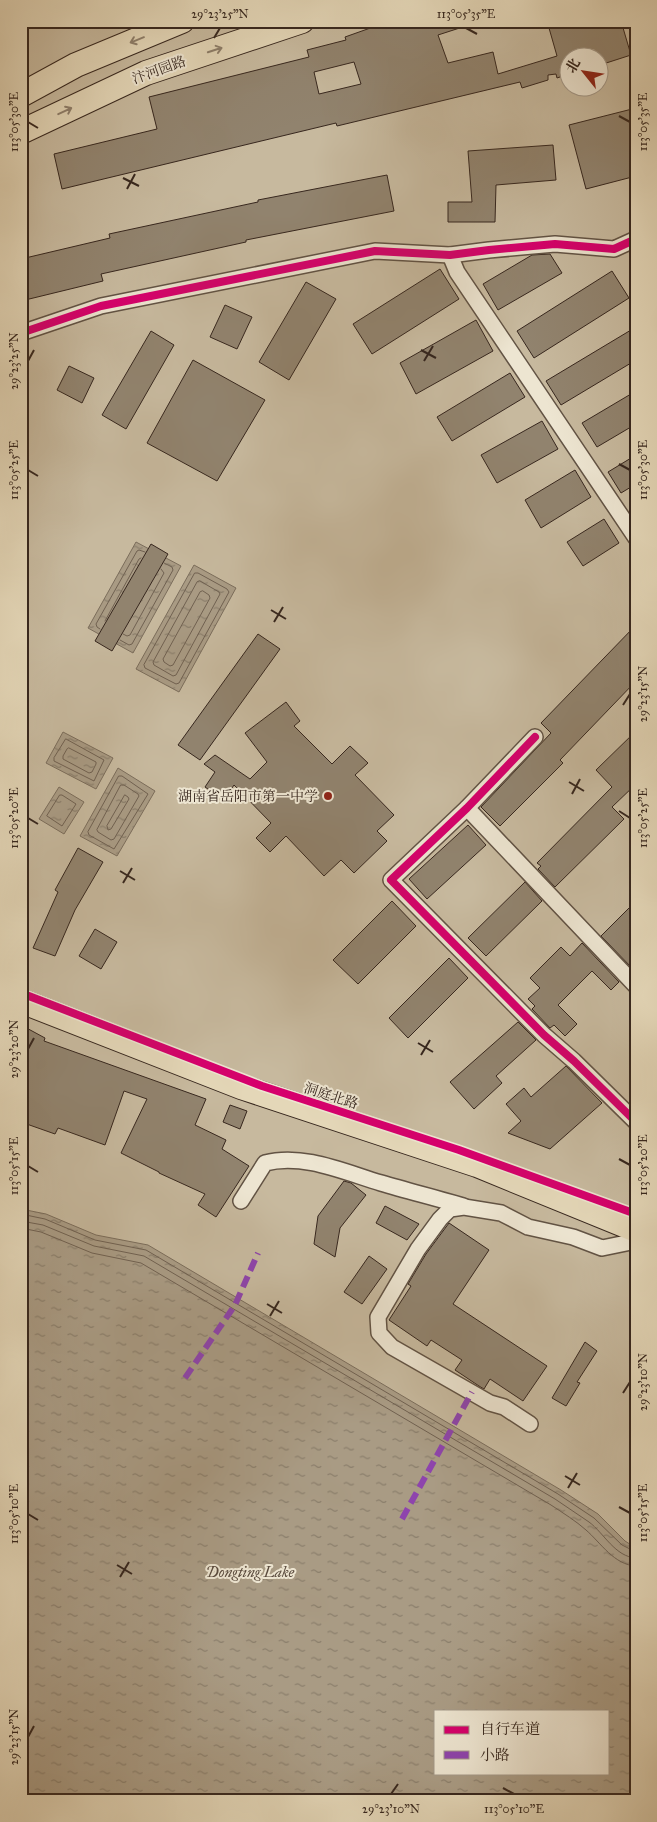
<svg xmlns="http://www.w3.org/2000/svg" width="657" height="1822" viewBox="0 0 657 1822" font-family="'IM FELL Great Primer','Noto Serif SC',serif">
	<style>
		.park { fill: #c7b99e; stroke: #7f705e; fill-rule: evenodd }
		.water { fill: url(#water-ripples); stroke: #7b6d5b; fill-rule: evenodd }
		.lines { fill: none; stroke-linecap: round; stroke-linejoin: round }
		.shore { stroke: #706151; stroke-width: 1 }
		.building { fill: #91836e; stroke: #37271e; fill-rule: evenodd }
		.minor-casing { stroke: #625344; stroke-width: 18 }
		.primary-casing { stroke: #37271e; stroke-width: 26 }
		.minor { stroke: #ede5d1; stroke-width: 15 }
		.primary { stroke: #e4d7b8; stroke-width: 24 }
		.quiet { stroke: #8e44ad; stroke-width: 6; stroke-dasharray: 12 6; stroke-linecap: butt }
		.cycleway-casing { stroke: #ede5d1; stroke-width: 11 }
		.cycleway { stroke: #d6006c; stroke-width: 8 }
		.oneway { stroke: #8e7f6b }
		.ticks { fill: none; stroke: #37271e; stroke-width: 2 }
		.poi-dot { fill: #8f2418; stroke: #ede5d1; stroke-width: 2 }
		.labels { text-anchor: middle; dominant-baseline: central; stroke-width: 4; stroke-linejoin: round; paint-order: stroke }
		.street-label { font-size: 14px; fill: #37271e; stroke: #ede5d1 }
		.poi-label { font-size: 14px; fill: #37271e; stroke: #ede5d1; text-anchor: end }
		.water-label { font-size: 15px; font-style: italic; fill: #594a3d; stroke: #ede5d1 }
		.neatline { fill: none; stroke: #37271e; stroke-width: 2 }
		.ticks-label { font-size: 12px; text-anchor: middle; fill: #37271e }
	</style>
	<defs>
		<pattern id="water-ripples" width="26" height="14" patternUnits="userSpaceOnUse" patternTransform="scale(1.25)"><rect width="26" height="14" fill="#a99b84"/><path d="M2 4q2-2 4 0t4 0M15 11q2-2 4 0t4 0" fill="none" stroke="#8a7e6b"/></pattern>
	</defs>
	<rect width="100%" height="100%" fill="#e4d7b8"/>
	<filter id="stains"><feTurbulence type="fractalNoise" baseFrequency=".004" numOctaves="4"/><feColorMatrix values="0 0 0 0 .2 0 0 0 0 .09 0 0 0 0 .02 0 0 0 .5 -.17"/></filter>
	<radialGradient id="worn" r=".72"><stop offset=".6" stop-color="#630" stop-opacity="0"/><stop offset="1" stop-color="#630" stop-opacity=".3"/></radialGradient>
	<!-- park -->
	<path class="park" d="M21 21H636V1801H21ZM570 58H600V88H570ZM436 1711H608V1773H436Z"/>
	<!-- water -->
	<g class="water">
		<path d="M136 542 181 566 133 653 88 628Z"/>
		<path d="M194 565 236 588 179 692 136 669Z"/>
		<path d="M63 732 113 758 96 789 46 763Z"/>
		<path d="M118 768 155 791 117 856 80 836Z"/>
		<path d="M59 787 84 802 64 834 39 819Z"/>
		<path d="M21 1209 46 1214 96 1235 148 1245 561 1490 598 1514 625 1541 636 1548V1801H21ZM436 1711H608V1773H436Z"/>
	</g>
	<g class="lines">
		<!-- shore -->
		<g class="shore">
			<path d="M195 573H198L227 589 229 592 179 683 176 684 145 668 144 665Z"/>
			<path d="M200 581 219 592 220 594 176 675 173 676 154 665 153 662 197 582Z"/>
			<path d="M203 591 209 595 210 598 173 665 170 666 164 662 163 659 200 592Z"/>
			<path d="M105 621 139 559 141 558"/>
			<path d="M100 629 97 627 96 624 137 551 139 550 145 552"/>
			<path d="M123 634 127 636 130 635 164 573 161 569"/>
			<path d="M120 640 129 645 132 644 173 570 172 567 164 563"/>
			<path d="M66 739 104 760 94 781 54 761V758Z"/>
			<path d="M69 748 96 762V764L92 772 89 773 63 759V756L67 749Z"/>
			<path d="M119 776H122L148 794 114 849 89 835 88 832Z"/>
			<path d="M121 785H124L138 794 139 796 114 839 111 840 98 832 97 830Z"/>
			<path d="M60 795H62L76 804 62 826 47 816Z"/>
			<path d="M125 795 128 797 129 799 111 829 108 830 107 826Z"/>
			<path d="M21 1214 45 1219 95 1240 146 1250 558 1494 594 1518 622 1545 636 1552"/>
			<path d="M21 1221 43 1225 94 1246 144 1256 555 1499C566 1507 578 1514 589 1522 604 1533 615 1557 636 1558"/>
			<path d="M21 1228 41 1232 92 1253 141 1263 551 1505C563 1513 576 1521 586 1530 601 1543 614 1565 636 1566"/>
		</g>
	</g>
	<!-- building -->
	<g class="building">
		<path d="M390 21H472V24L438 35 448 63 493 52 498 74 557 56 547 21H621L631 55 600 65V58H570V87H567L563 76 557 78 556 74 548 75V80L522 88 520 82 337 126 336 123 62 189 54 154 157 129 149 97 309 57 307 50 346 40 345 37ZM354 62 361 84 319 94 314 72Z"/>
		<path d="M636 108V176L586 189 569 125Z"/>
		<path d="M553 145 556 180 496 185 495 222H448V202H472L468 151Z"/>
		<path d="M387 175 394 211 246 240V242L101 274 103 281 21 301V259L110 238 109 234 258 202V200Z"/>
		<path d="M550 254 562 273 498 310 483 284 532 255Z"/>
		<path d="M440 269 459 299 372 354 353 324Z"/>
		<path d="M612 271 629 298 534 358 517 331Z"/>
		<path d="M306 282 336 299 289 380 259 362Z"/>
		<path d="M225 305 252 317 237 349 210 337Z"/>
		<path d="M476 320 493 351 416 394 400 363Z"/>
		<path d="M636 327V360L561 405 546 381Z"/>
		<path d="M151 331 174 345 126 429 102 415Z"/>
		<path d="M193 360 265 400 217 481 147 443Z"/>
		<path d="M69 366 94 378 82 403 57 390Z"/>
		<path d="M510 373 525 397 452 441 437 417Z"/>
		<path d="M636 391V424L597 447 582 423Z"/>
		<path d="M542 421 558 449 497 483 481 455Z"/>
		<path d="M636 455V484L621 493 608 472Z"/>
		<path d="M575 470 591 497 541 528 525 500Z"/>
		<path d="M604 519 619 543 583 566 567 542Z"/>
		<path d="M151 544 168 554 112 651 95 641Z"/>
		<path d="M636 625V681L560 760 563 763 500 826 481 807 551 733 541 723Z"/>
		<path d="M258 634 280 649 200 760 178 745Z"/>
		<path d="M286 702 300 721 294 726 332 764 350 746 368 763 355 775 394 815 377 831 387 841 354 873 341 860 324 876 286 836 270 852 256 838 271 823 234 785 224 800 205 787 215 772 204 764 215 755 250 779 267 762 245 733Z"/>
		<path d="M636 731V784L612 807 624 819 555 887 538 869 541 866 537 863 612 787 596 770Z"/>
		<path d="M468 825 486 845 427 899 409 879Z"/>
		<path d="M78 848 103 862 75 910 55 956 33 948 58 892 55 890Z"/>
		<path d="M525 882 542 901 486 956 468 938Z"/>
		<path d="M392 901 416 926 358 984 333 960Z"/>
		<path d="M636 901V965L633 969 601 936Z"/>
		<path d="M95 929 117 942 101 969 79 956Z"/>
		<path d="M582 943 619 982 611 990 592 971 558 1005 577 1024 565 1036 554 1025 550 1028 532 1009 535 1006 528 999 540 988 530 978 561 947 570 956Z"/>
		<path d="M449 958 468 978 408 1038 389 1018Z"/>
		<path d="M518 1022 536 1040 496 1076 502 1083 474 1109 450 1082Z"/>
		<path d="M21 1025 45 1038 44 1041 206 1099 195 1125 226 1140 222 1149 249 1166 216 1217 198 1205 205 1194 159 1173V1172L121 1153 147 1099 124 1091 105 1145 58 1128 55 1134 21 1122Z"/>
		<path d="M566 1066 602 1103 550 1149 508 1133 521 1121 506 1104 524 1088 531 1097Z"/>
		<path d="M230 1105 247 1111 240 1129 223 1122Z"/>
		<path d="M344 1181 351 1183 366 1195 340 1228 335 1257 314 1244 318 1216Z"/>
		<path d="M385 1206 419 1224 407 1240 376 1223Z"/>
		<path d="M449 1223 489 1250 453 1304 547 1366 523 1401 490 1379 484 1389 479 1386 455 1370 462 1360 431 1340 427 1346 389 1320 411 1286 408 1284 426 1254Z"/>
		<path d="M369 1256 387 1269 362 1304 344 1292Z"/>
		<path d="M585 1342 597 1351 577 1382 580 1383 566 1406 552 1398Z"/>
	</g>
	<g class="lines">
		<defs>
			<g id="minor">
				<path d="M450 255 457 272 636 538"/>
				<path d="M21 333 101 306 375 251 450 255 489 250 555 244 614 249 636 239"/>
				<path d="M535 737 467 808 391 880 544 1035 574 1061 636 1122"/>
				<path d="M467 808 636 986"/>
				<path d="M241 1201 265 1163C303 1153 344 1172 381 1183 408 1191 436 1198 463 1206"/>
				<path d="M530 1424 504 1407 490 1403 392 1347 379 1333 378 1317 418 1249 440 1219 450 1209 464 1207 501 1213 528 1227 573 1237 602 1248 636 1241"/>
			</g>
			<g id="primary">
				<path d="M21 95 76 65 182 21"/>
				<path d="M21 132 146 73 302 21"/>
				<path d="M21 1001 241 1087 477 1165 636 1230"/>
			</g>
		</defs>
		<!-- minor casing -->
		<use href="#minor" class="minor-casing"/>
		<!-- primary casing -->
		<use href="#primary" class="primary-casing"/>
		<!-- minor -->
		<use href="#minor" class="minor"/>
		<!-- primary -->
		<use href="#primary" class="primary"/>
		<!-- quiet -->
		<g class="quiet">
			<path d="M185 1378 235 1305 258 1253"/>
			<path d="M402 1519 472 1392"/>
		</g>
		<defs>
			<g id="cycleway">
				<path d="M21 333 101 306 375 251 450 255 489 250 555 244 614 249 636 239"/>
				<path d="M535 737 467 808 391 880 544 1035 574 1061 636 1122"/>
				<path d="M21 993 262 1086 459 1150 636 1214"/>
			</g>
		</defs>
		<!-- cycleway casing -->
		<use href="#cycleway" class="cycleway-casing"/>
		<!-- cycleway -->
		<use href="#cycleway" class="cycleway"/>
	</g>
	<!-- one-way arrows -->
	<defs><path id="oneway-shaft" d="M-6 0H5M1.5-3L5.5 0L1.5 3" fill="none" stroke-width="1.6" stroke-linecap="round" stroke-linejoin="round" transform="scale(1.25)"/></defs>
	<g class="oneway">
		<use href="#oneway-shaft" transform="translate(137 40) rotate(158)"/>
		<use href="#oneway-shaft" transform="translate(215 50) rotate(-18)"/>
		<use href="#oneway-shaft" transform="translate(65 111) rotate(-25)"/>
	</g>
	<!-- ticks -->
	<path class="ticks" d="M466 28 477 34M214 38 220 28M619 116 630 122M28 122 38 128M123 178 139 186M127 189 135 174M421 350 436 358M28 361 34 350M424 361 433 346M619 464 630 470M28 470 38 476M271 610 286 619M274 622 283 607M623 705 630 694M569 782 584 791M572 794 580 779M619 811 630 818M28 818 38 824M120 871 135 880M123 883 132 868M418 1043 433 1052M28 1049 34 1038M421 1055 430 1040M619 1159 630 1165M28 1166 38 1172M267 1304 282 1313M270 1316 279 1301M623 1393 630 1382M565 1476 580 1485M568 1488 577 1473M619 1507 630 1513M28 1514 38 1520M117 1565 132 1574M120 1577 129 1562M28 1737 34 1726M503 1788 514 1794M391 1794 398 1784"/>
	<!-- markers -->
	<circle class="poi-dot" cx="328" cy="796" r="5"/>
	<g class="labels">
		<!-- street labels -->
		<g class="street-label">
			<text transform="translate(159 70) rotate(-20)">汴河园路</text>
			<text transform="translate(331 1096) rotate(18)">洞庭北路</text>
		</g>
		<!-- poi labels -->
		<g class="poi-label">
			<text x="318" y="796">湖南省岳阳市第一中学</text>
		</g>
		<!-- water labels -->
		<g class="water-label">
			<text x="250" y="1572">Dongting Lake</text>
		</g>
	</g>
	<!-- margin -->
	<rect width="657" height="1822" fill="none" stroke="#e4d7b8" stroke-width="55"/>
	<!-- legend -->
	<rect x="434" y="1710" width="175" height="65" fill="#ede5d1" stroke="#a49989"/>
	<rect x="444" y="1726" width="25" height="8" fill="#d6006c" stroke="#a49989"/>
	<text x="480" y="1734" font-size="15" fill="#37271e">自行车道</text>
	<rect x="444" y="1751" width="25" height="8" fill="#8e44ad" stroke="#a49989"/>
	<text x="480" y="1760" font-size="15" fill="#37271e">小路</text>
	<!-- north arrow -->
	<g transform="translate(584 72) rotate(300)"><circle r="24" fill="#ede5d1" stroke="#a49989"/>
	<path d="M0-4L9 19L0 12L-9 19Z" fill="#8f2418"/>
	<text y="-8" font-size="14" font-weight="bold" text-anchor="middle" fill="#37271e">北</text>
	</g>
	<rect x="28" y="28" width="602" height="1766" class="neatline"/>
	<g class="ticks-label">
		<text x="220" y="18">29°23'25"N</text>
		<text x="466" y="18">113°05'35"E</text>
		<text transform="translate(643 122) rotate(-90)" y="4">113°05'35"E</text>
		<text transform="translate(14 122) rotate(-90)" y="4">113°05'30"E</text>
		<text transform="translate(14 361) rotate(-90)" y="4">29°23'25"N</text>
		<text transform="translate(643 470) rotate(-90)" y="4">113°05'30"E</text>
		<text transform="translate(14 470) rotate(-90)" y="4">113°05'25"E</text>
		<text transform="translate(643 694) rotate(-90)" y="4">29°23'15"N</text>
		<text transform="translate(643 818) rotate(-90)" y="4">113°05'25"E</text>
		<text transform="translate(14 818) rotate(-90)" y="4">113°05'20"E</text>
		<text transform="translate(14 1049) rotate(-90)" y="4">29°23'20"N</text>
		<text transform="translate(643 1165) rotate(-90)" y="4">113°05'20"E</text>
		<text transform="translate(14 1166) rotate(-90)" y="4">113°05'15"E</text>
		<text transform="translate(643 1382) rotate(-90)" y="4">29°23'10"N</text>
		<text transform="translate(643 1513) rotate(-90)" y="4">113°05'15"E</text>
		<text transform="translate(14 1514) rotate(-90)" y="4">113°05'10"E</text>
		<text transform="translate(14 1737) rotate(-90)" y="4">29°23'15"N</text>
		<text x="391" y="1813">29°23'10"N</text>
		<text x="514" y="1813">113°05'10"E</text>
	</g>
	<rect width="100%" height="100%" filter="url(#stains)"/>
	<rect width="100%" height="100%" fill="url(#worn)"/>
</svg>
